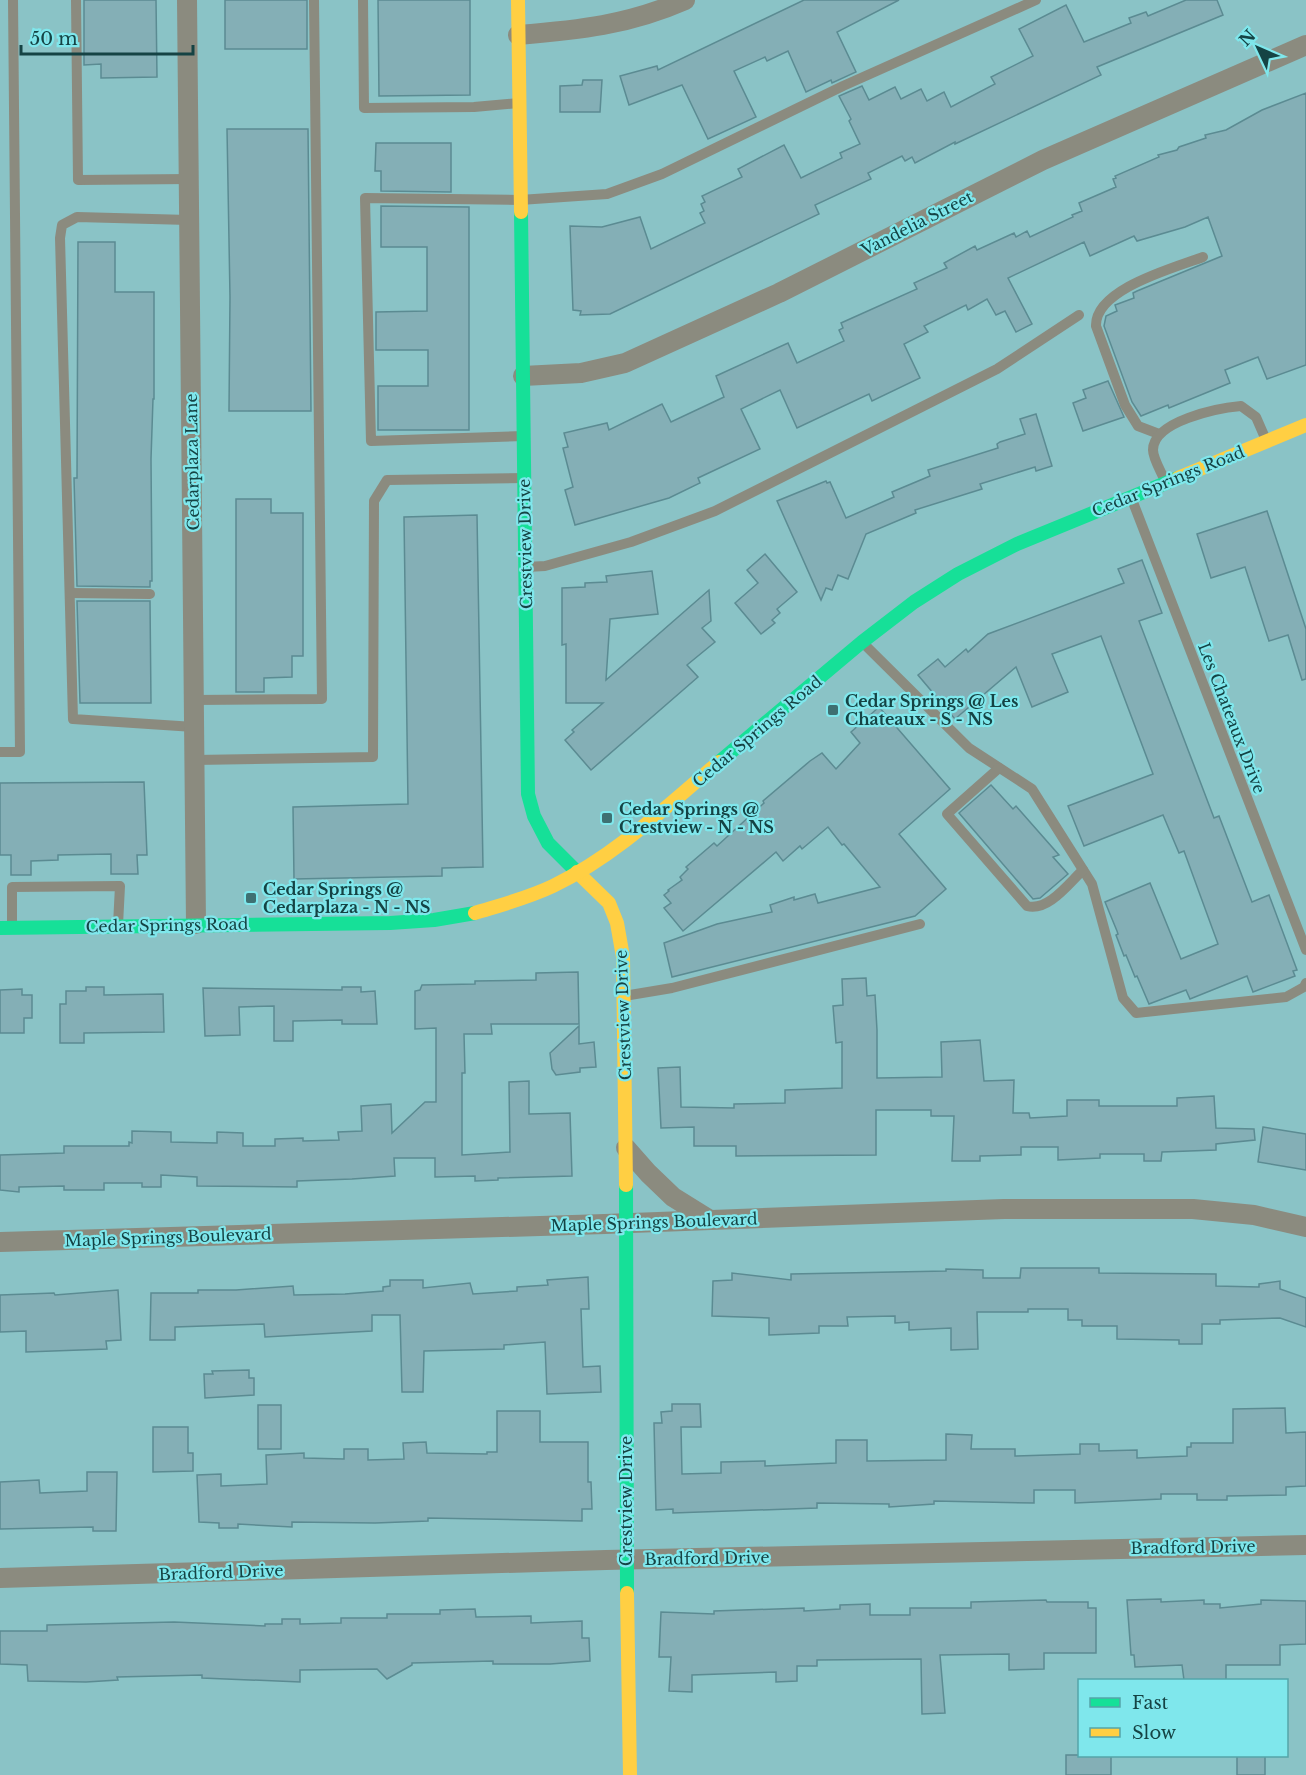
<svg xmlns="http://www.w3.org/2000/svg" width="1306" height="1775" viewBox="0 0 1306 1775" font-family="'Libre Baskerville',serif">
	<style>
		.building { fill: #84afb6; stroke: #5b8b92; stroke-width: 1.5 }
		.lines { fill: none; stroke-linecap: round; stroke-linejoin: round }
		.lane { stroke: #8b8b7f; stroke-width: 10 }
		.street { stroke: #8b8b7f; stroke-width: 20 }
		.fast { stroke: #16e098; stroke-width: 14 }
		.slow { stroke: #ffcf43; stroke-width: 14 }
		.poi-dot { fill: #3e7072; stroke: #7fe7ec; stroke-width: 2 }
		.labels { text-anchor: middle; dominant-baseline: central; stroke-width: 4.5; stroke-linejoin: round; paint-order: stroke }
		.street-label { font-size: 16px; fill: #154344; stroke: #7fe7ec }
		.poi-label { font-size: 16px; font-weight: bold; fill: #154344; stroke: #7fe7ec; text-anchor: start }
	</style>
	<rect width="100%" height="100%" fill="#8ac3c6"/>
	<!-- building -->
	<g class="building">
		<path d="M84 0H156L157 77 101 78V64L84 65Z"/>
		<rect x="225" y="0" width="82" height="49"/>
		<path d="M378 0H470V95L379 96Z"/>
		<path d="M804 0H899L837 32 856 72 832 83 831 80 806 92 788 51 767 61 765 57 734 71 756 117 708 139 682 85 629 105 620 76 657 66 658 70Z"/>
		<path d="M1186 0H1217L1223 15 1097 67 1101 75 955 144V142L915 163 912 157 905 161 902 156 868 173 871 179 815 205 819 214 610 314 580 315 581 311 573 310 570 226 602 227 640 217 651 249 705 223 700 213 704 211 701 204 705 202 702 196 742 177 738 169 784 145 801 178 842 158 840 153 860 144 849 121 851 119 839 96 846 93 862 86 869 100 895 87 901 99 921 89 927 101 944 92 951 107 995 84 991 77 1033 56 1019 29 1066 5 1084 42 1131 23 1129 18 1146 12 1148 16Z"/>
		<path d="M583 80H602L600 112H560V86L582 85Z"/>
		<path d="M1306 93V365L1267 379 1258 357 1225 370 1230 383 1169 408 1168 405 1141 416 1132 402 1104 326 1106 316 1117 311 1115 305 1134 298 1133 293 1137 291 1222 256 1208 217 1185 227 1137 241 1134 236 1090 256 1084 242 1008 278 1032 324 1016 332 1005 311 996 315 987 299 968 310 966 305 924 326 928 332 904 344 920 378 872 401 869 394 797 428 780 390 741 409 760 449 698 478 700 483 669 498 575 525 565 490 573 487 563 448 568 447 564 433 607 423 609 430 662 404 671 422 724 397 716 376 788 343 797 363 844 341 839 330 843 328 841 323 917 289 914 283 947 268 944 263 975 246 977 250 1014 233 1016 237 1027 231 1030 237 1073 217 1072 215 1082 211 1079 203 1116 187 1113 179 1116 178 1115 176 1159 157 1158 155 1177 150 1179 147 1206 138 1205 135 1226 130 1262 110Z"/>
		<path d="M227 129H308L311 411H229L230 297Z"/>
		<path d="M376 143H451V192L381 191V171H375Z"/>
		<path d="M381 206 469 207V430H378V386H428V350H376V312L427 311V247H381Z"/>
		<path d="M78 242H115V292H154V399H153L151 459 152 581H150V587L77 586 74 478H77Z"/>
		<path d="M1108 381 1124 417 1083 431 1073 403 1086 398 1083 390Z"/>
		<path d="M1036 414 1052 466 1036 471 1035 467 980 484 982 489 915 510 916 513 866 534 848 579 838 575 832 590 826 588 821 600 777 501 826 481 827 483 830 482 846 518 894 497 892 492 930 476 928 470 998 448 997 444 1000 442 1025 434 1020 419Z"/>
		<path d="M236 499H271V513H303V656H292V677L264 678V692H236Z"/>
		<path d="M1267 511 1306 629V679L1302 680 1288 635 1269 641 1245 567 1211 578 1197 534Z"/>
		<path d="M477 515 483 867 442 868V876L294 879 293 807 408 804 404 517Z"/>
		<path d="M765 554 797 592 777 609 780 613 772 620 775 623 761 634 735 603 758 583 747 570Z"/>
		<path d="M1142 560 1162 613 1139 621 1214 818 1219 816 1252 902 1269 895 1297 970 1293 971 1295 976 1253 992 1247 976 1190 999 1186 990 1149 1004 1137 976 1135 977 1126 955 1124 956 1116 935 1118 934 1117 931 1105 902 1150 883 1181 959 1218 944 1184 851 1179 853 1163 815 1084 846 1068 806 1153 774 1101 636 1052 654 1068 692 1032 707 1016 667 955 719 918 675 938 659 945 667 966 649 968 652 988 634 1124 583 1118 569Z"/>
		<path d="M652 571 658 614 610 619 606 680 709 590 711 621 702 628 715 642 687 665 698 677 591 770 565 740 574 732 572 730 603 703H566V644L562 645V588L585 587V583L607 582 606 576Z"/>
		<path d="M77 601H150L151 703H80Z"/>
		<path d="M879 707 950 789 899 834 946 889 915 916 672 977 664 943 717 924 772 912 770 905 794 897V900L815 894 818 903 880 887 844 844 842 845 828 827 802 849 800 846 783 861 776 852 683 931 664 908 671 903 664 895 669 891 668 890 682 880 680 877 688 869 686 867 714 843 717 846 764 803 763 801 810 761 822 753 836 769 860 743 851 732Z"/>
		<path d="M144 782 147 855H137L138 874H111V854L58 855V860L31 861V875H11V855H0V783Z"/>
		<path d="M991 785 1013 809 1016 806 1059 855 1053 857 1068 874 1040 898 1033 899 959 813Z"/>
		<path d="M578 972 579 1024H491L492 1034H464L465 1073H462V1155L510 1152 509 1082 529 1081V1114L570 1113 572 1176 498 1178V1180L475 1181V1176L435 1177V1158H394L395 1176 352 1179 297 1181V1187L197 1186V1177L161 1175V1187H142V1183H104V1190H64V1186L19 1187V1192L0 1190V1155L64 1153V1146H129V1142L132 1143V1131L171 1132V1142L217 1143V1132L243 1133V1146H275V1139L303 1138V1141L339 1140 338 1132 362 1131 361 1106 391 1104 392 1133 425 1102H436V1028L415 1029V991L420 990 422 985 475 984V981L536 980V973Z"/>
		<path d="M866 978 867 996 875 995 877 1030V1078L942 1077 941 1042 980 1040 984 1081 1014 1080 1013 1113H1029L1030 1118 1067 1116V1100H1099V1106H1177V1098L1214 1096 1216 1128 1254 1129 1255 1140 1216 1144V1150L1162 1152 1161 1161H1144V1154H1100V1158L1058 1160V1147H1021V1155L980 1156V1161H952L954 1116H931V1110H876V1155L736 1156V1146H694V1127L661 1128 658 1068 680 1067 681 1107 734 1108V1104L785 1103V1090L842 1088V1042L836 1043 833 1006 843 1005 842 979Z"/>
		<path d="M86 987H104V995L163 994 164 1032 84 1033V1043H60V1004H66V991H86Z"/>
		<path d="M342 987H361V992L375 991 377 1024H342V1020L293 1021V1041H274V1006L239 1007 240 1035 205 1036 203 988 342 990Z"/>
		<path d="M22 989V995H32V1018H24V1033H0V990Z"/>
		<path d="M579 1026V1044L594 1042 596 1067 580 1068V1072L556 1075 552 1069 550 1053Z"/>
		<path d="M1263 1127 1306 1134V1170L1258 1162Z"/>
		<path d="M1021 1268H1099V1273L1216 1274V1286L1259 1287V1284L1280 1281V1289L1306 1298V1327L1280 1318 1220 1320V1324H1202V1344H1179V1340L1117 1339V1326H1082V1320H1068V1309H1028V1312H977L978 1349 951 1350V1328L909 1330V1322L895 1323V1316L847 1317 848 1326H819V1333L769 1335V1318L712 1316 713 1281 732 1280V1273L791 1280V1274L946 1271V1269L983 1270V1278H1020Z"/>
		<path d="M588 1277 589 1309H581L583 1367 600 1366 601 1392 547 1394 545 1342 504 1345V1349L424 1351 423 1392H402L400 1315H372V1331L265 1337 264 1324 175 1327V1340H150L151 1293H198V1290H236L293 1286 294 1295 345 1294 383 1291V1287L390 1286V1280H423V1288L470 1283 473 1294 517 1291V1287L548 1285 547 1280Z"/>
		<path d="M118 1290 121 1340 106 1341 107 1349 26 1352V1331L0 1332V1295L54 1293 55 1295Z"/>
		<path d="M249 1370V1378H254V1395L205 1398 204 1374H213L212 1371Z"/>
		<path d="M672 1404H700L701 1427H681L682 1474 721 1473V1462L765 1461V1466L836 1463V1440H867V1461L946 1460V1434L972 1435 971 1449H1015V1456L1080 1454V1444H1099V1451L1137 1450V1458L1187 1456V1447H1191V1443H1233V1409L1285 1408 1286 1433 1306 1432V1486L1286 1487V1495L1227 1496V1500H1197V1494H1161V1499L1075 1503V1490H1034V1503L934 1501V1504L889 1507V1504L817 1503V1508L673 1513V1509L656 1510 654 1423H662L661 1412 672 1411Z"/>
		<rect x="258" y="1405" width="23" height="44"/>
		<path d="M497 1411H540V1442H588V1482H591L592 1509H582V1521L428 1518V1521L375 1523 292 1522V1527L238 1524V1528H219V1523L199 1522 197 1475 221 1474V1486L267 1484 266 1455 304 1453V1458L344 1459V1449H368V1460L404 1459 403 1443 426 1442 427 1453 487 1454V1452H497Z"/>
		<path d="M153 1427H188V1453H193V1471L153 1472Z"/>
		<path d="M87 1472H117L116 1531H93V1527L0 1529V1482L39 1480 40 1493 87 1491Z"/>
		<path d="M1161 1599V1602L1204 1600V1604H1220V1608L1261 1604V1600L1306 1601V1644L1280 1645V1665H1226V1680H1184L1182 1665 1135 1667 1134 1655H1131L1127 1600Z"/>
		<path d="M1046 1600 1047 1602H1088V1608H1096V1653H1044V1669L1009 1670V1654L940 1655 945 1713 922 1714 921 1659 817 1660V1666H797V1681L776 1682V1672L692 1675V1692L669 1691 671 1657H659L661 1612 714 1614V1611L804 1608V1611L840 1609V1605L870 1604V1615H910V1608H971V1602Z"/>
		<path d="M475 1609 476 1617 531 1616V1623L582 1621V1638H589L590 1661 550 1664H493V1661L412 1663V1665L387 1679 377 1669 300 1670V1682L202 1678V1675L117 1677 118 1680 86 1682 28 1681 27 1665 0 1664V1631H47V1625L174 1622 265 1626V1624H282V1619H300V1624L341 1623V1618H387V1614H440V1610Z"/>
		<rect x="1066" y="1755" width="45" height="20"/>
		<rect x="1237" y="1755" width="28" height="20"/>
	</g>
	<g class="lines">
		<!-- lane -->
		<g class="lane">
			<path d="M76 0 78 180 189 179"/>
			<path d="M363 0 364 108 474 107 519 103"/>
			<path d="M189 220 77 217 62 225 60 238 73 719 194 727"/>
			<path d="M1159 434 1138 426 1125 405 1096 326C1095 289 1174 268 1203 257"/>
			<path d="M523 436 371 441 365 198 520 200 607 194 662 174 843 86 1036 0"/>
			<path d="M1165 481C1162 473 1153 459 1153 450 1153 421 1218 408 1241 406L1256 417 1266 440"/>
			<path d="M1131 497 1306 950"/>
			<path d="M526 567 545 566 631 542 715 511 997 369 1079 315"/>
			<path d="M70 593 150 594"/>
			<path d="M862 642 969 748 1032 789 1092 884 1123 998 1136 1013 1286 997 1304 987 1306 983"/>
			<path d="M194 700 322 699 314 0"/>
			<path d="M0 752H20L13 0"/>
			<path d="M195 760 373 757 374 501 387 480 524 478"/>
			<path d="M999 768 947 814 1027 906C1048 912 1069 883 1083 870"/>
			<path d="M12 926V887L120 886 118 925"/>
			<path d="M624 996 672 988 920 924"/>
		</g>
		<!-- street -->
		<g class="street">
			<path d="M187 0 196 924"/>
			<path d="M518 35C579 30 628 25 685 0"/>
			<path d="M523 376 581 373 625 363 779 293 1043 160 1306 45"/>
			<path d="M626 1148 648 1173 673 1197 710 1220"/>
			<path d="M0 1242 605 1224 1004 1209H1193L1254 1215 1306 1227"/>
			<path d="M0 1578 606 1560 1306 1545"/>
		</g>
		<!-- fast -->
		<g class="fast">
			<path d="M521 212 528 794 534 816 548 843 577 872"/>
			<path d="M719 762 862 642 914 602 958 574 1017 544 1178 478"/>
			<path d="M0 928 390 923 434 920 475 913"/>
			<path d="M626 1185 627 1593"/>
		</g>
		<!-- slow -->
		<g class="slow">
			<path d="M518 0 521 212"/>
			<path d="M1178 478 1306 425"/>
			<path d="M577 872 609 903 617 923 623 957 626 1185"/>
			<path d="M475 913C501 905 528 898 553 886 615 856 667 806 719 762"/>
			<path d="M627 1593 630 1775"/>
		</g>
	</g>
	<!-- markers -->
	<g class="poi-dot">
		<rect x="827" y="704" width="12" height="12" rx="3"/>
		<rect x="601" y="812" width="12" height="12" rx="3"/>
		<rect x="245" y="892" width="12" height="12" rx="3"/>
	</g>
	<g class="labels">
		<!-- street labels -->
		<g class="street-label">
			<text transform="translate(917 223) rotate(-27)">Vandelia Street</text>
			<text transform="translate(192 462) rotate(-91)">Cedarplaza Lane</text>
			<text transform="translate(1168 481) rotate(-22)">Cedar Springs Road</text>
			<text transform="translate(525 544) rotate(-91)">Crestview Drive</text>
			<text transform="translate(1232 718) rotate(69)">Les Chateaux Drive</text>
			<text transform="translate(757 731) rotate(-40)">Cedar Springs Road</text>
			<text transform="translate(167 925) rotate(-1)">Cedar Springs Road</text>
			<text transform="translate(623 1015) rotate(-92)">Crestview Drive</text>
			<text transform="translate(654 1222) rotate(-2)">Maple Springs Boulevard</text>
			<text transform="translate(168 1237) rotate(-2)">Maple Springs Boulevard</text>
			<text transform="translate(626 1501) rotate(-90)">Crestview Drive</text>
			<text transform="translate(1193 1547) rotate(-1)">Bradford Drive</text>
			<text transform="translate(707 1558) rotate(-1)">Bradford Drive</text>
			<text transform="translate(221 1572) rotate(-2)">Bradford Drive</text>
		</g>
		<!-- poi labels -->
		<g class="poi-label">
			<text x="845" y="701">Cedar Springs @ Les<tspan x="845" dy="18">Chateaux - S - NS</tspan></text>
			<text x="619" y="809">Cedar Springs @<tspan x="619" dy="18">Crestview - N - NS</tspan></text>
			<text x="263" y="889">Cedar Springs @<tspan x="263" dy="18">Cedarplaza - N - NS</tspan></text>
		</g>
	</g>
	<!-- legend -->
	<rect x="1078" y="1679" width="210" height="78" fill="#7fe7ec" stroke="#55a5a9" stroke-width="1.5"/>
	<rect x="1090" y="1698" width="30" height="9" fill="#16e098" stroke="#55a5a9" stroke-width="1.5"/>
	<text x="1132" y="1709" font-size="18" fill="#154344">Fast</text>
	<rect x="1090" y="1728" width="30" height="9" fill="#ffcf43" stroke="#55a5a9" stroke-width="1.5"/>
	<text x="1132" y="1739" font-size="18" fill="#154344">Slow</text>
	<!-- north arrow -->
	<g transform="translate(1258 48) rotate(314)" stroke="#7fe7ec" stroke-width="4.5" paint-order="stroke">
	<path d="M0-4.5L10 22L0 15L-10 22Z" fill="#154344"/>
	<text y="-9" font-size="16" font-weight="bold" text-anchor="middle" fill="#154344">N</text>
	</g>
	<!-- scale -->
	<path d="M21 45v9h172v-9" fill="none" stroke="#154344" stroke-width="3"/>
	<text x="30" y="45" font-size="18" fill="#154344" stroke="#7fe7ec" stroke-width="4.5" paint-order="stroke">50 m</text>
</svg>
